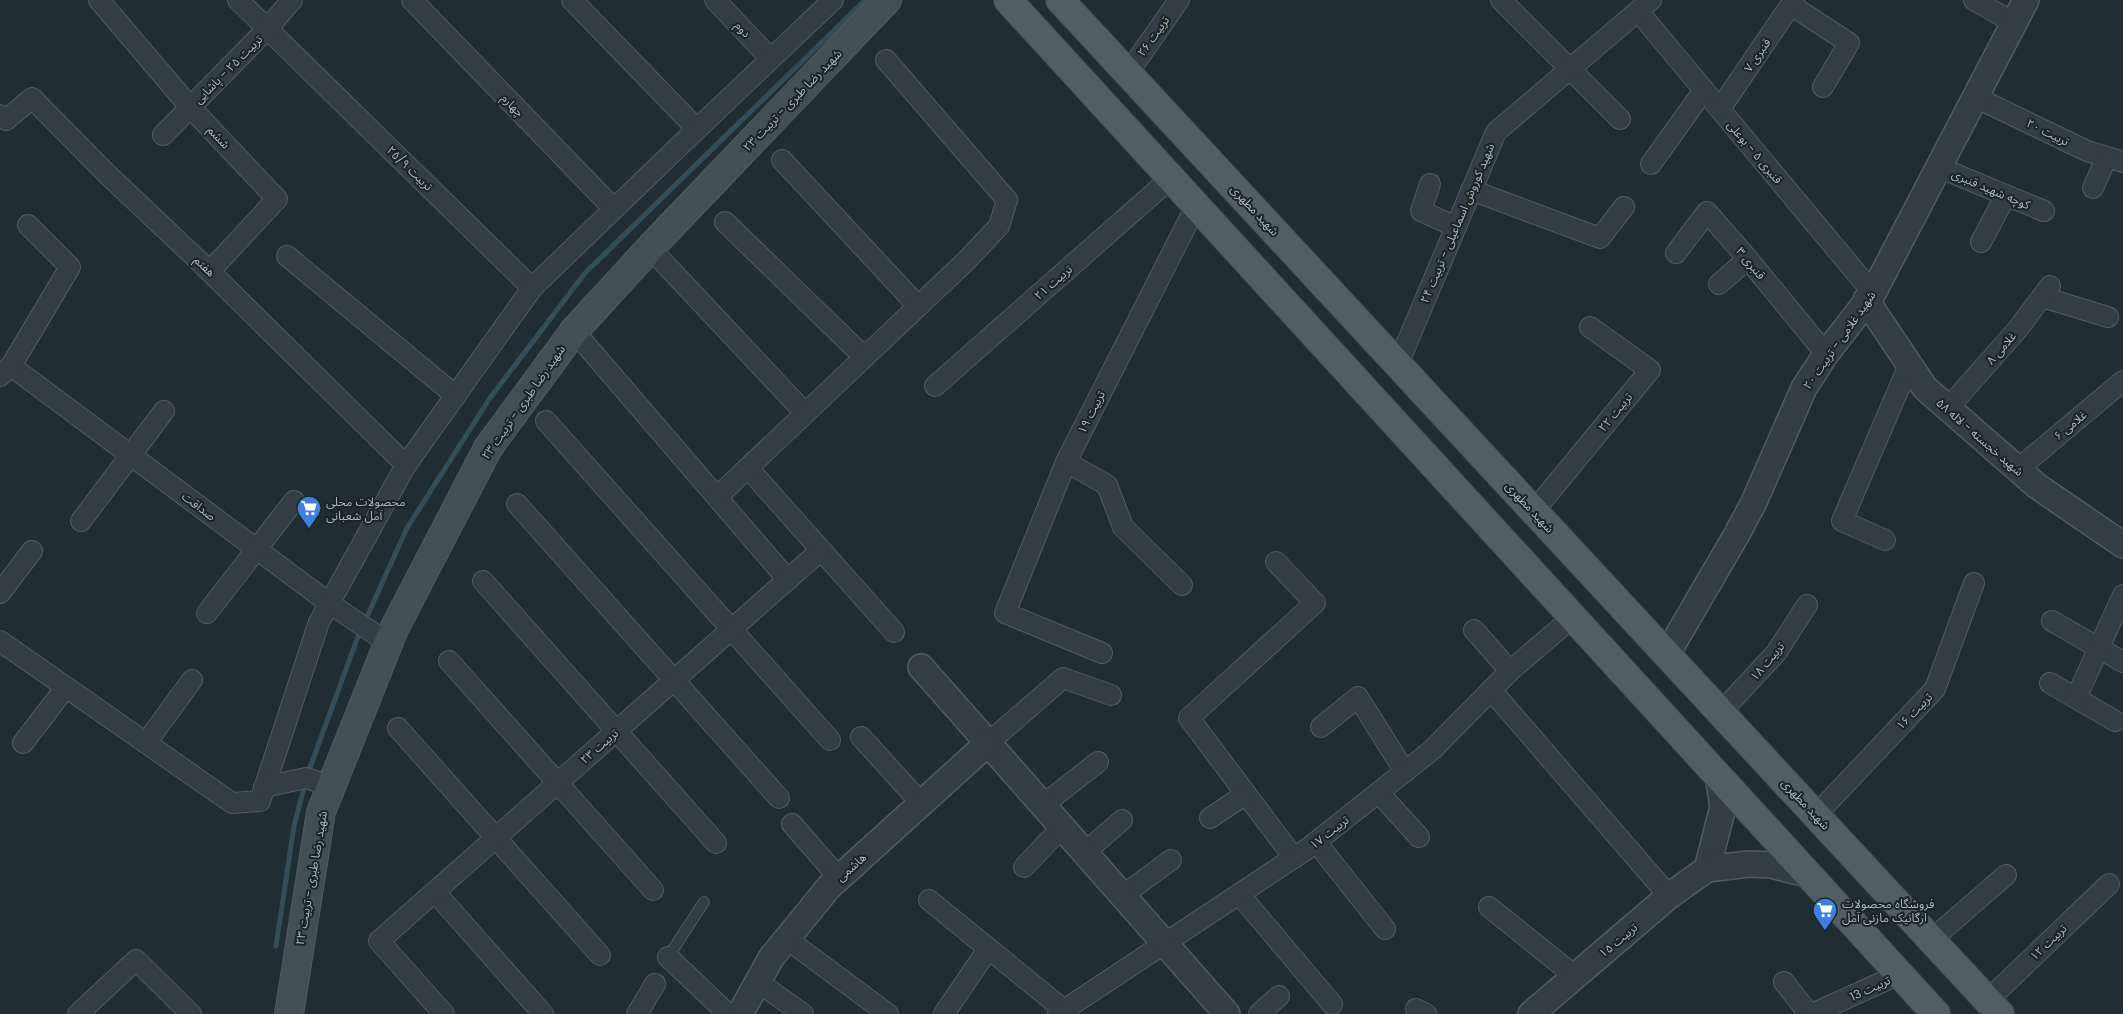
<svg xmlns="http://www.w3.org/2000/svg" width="2123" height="1014" viewBox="0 0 2123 1014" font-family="Poppins,'Noto Sans Arabic',sans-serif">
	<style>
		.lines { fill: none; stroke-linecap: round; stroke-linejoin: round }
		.stream { stroke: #354d59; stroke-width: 5 }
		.service-casing { stroke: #515c62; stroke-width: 12 }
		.minor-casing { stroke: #515c62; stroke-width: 22 }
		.tertiary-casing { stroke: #515c62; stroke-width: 28 }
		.secondary-casing { stroke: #515c62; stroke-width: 30 }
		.primary-casing { stroke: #3d474d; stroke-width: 30 }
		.service { stroke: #333e44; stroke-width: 10 }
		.minor { stroke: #333e44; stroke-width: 20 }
		.tertiary { stroke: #333e44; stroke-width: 25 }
		.secondary { stroke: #424f57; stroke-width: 28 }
		.primary { stroke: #515e64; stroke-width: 28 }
		.labels { text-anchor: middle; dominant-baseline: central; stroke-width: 4; stroke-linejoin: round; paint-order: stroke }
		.street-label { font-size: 12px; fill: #adbac1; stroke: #192328 }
		.poi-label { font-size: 12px; fill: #adbac1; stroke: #192328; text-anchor: start }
	</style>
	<rect width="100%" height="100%" fill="#202d33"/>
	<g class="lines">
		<!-- stream -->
		<g class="stream">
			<path d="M365 621 407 528 490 398 585 273 865 0"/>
			<path d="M308 773 360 631"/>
			<path d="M276 946 294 826 305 784"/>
		</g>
		<defs>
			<path id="service" d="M668 957 704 902"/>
			<g id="minor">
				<path d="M99 0 190 107 277 199 210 271"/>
				<path d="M238 0 532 288"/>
				<path d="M412 0 614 209"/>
				<path d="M572 0 697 129"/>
				<path d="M715 0 770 58"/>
				<path d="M1501 0 1620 119"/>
				<path d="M1974 0 2014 23"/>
				<path d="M1791 5 1849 43 1823 87"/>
				<path d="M1638 11 1873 293"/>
				<path d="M1128 73 1179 0"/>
				<path d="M1975 97 2087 151 2123 162"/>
				<path d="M1720 109 1794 0"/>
				<path d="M0 115 6 120 32 98 107 174 199 261 406 465"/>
				<path d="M163 135 267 29 292 0"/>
				<path d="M782 160 918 306"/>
				<path d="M1651 164 1704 90"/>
				<path d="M1938 167 2044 211"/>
				<path d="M1430 184 1421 211 1456 227"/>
				<path d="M2093 188 2107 157"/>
				<path d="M1471 190 1600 238 1624 207"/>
				<path d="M725 222 864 357"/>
				<path d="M1981 242 2006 195"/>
				<path d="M650 248 805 413"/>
				<path d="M1676 253 1707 212 1748 259 1826 354"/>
				<path d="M287 256 456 396"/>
				<path d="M1719 284 1748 259"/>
				<path d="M2042 297 2108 317"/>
				<path d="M574 331 788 580"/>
				<path d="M1398 364 1496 132 1651 0"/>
				<path d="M11 366 329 603 388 643"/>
				<path d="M0 376 11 366 70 267 28 225"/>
				<path d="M935 386 1171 178"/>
				<path d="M1948 408 2017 330 2050 286"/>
				<path d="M546 421 830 740"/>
				<path d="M1066 462 1005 613 1102 653"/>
				<path d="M748 468 894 632"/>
				<path d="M2018 469 2123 381"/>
				<path d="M717 497 966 261 999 226 1007 200 886 60"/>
				<path d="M517 504 779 798"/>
				<path d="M1534 511 1650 370 1590 327"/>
				<path d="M81 521 164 411"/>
				<path d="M1885 540 1842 521 1909 365"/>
				<path d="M1276 562 1315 603 1189 718 1294 858"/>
				<path d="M483 581 716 843"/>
				<path d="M1182 585 1123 527 1107 485 1066 462 1196 206"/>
				<path d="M0 593 32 551"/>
				<path d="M207 613 294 501"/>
				<path d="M2052 621 2123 662"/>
				<path d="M1474 630 1510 671"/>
				<path d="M0 641 232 803 260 801 319 622 406 465 532 288 697 129 833 0"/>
				<path d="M449 661 653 890"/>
				<path d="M2050 683 2115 721"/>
				<path d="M1491 690 1669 896"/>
				<path d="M2076 698 2123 595"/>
				<path d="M1721 712 1776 653 1807 605"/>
				<path d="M1321 727 1358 697 1405 772"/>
				<path d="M398 728 600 955"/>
				<path d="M861 737 921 803"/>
				<path d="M23 743 66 687"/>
				<path d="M146 743 192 680"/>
				<path d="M988 743 1063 678 1111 695"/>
				<path d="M264 787 306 778 331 786"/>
				<path d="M1379 793 1419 837"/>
				<path d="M1043 805 1098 762"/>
				<path d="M1816 815 1935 689 1974 583"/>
				<path d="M1210 818 1246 794"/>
				<path d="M792 824 839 878"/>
				<path d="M1316 842 1385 929"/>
				<path d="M1084 853 1122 820"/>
				<path d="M1024 867 1062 827"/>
				<path d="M435 892 543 1014"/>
				<path d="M1239 894 1332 1004"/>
				<path d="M1122 896 1171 860"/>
				<path d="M929 900 1064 1010"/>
				<path d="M1489 907 1575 976"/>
				<path d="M787 939 888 1014"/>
				<path d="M1931 940 2006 875"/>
				<path d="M668 957 728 1014"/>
				<path d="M758 982 803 1014"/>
				<path d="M1784 982 1809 1014"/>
				<path d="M1988 1000 2109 884"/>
				<path d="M1416 1009 1426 1014"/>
				<path d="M78 1014 136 960 191 1014"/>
				<path d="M444 1014 379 941 820 551"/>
				<path d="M637 1014 655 984"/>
				<path d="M944 1014 988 949"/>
				<path d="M1058 1014 1307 849 1432 750 1510 671 1573 617"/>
				<path d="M1259 1014 1279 996"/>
				<path d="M1812 1014 1900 974"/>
			</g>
			<g id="tertiary">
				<path d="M1866 300 1925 388 2037 486 2123 545"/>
				<path d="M1667 654 1737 534 1754 502 1804 388 1826 354 1873 293 2026 0"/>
				<path d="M921 667 1227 1014"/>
				<path d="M1707 869 1723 807 1718 775"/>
				<path d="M740 1014 771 958 829 887 988 743"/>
				<path d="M1531 1014 1669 896 1707 869 1749 864 1771 865 1810 875"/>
			</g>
			<path id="secondary" d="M289 1014 321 812 394 629 488 448 574 331 650 248 887 0"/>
			<g id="primary">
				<path d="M1008 0 1936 1014"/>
				<path d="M1060 0 2000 1014"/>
			</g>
		</defs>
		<!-- service casing -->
		<use href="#service" class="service-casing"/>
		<!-- minor casing -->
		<use href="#minor" class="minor-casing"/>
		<!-- tertiary casing -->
		<use href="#tertiary" class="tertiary-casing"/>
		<!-- secondary casing -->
		<use href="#secondary" class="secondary-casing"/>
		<!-- primary casing -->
		<use href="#primary" class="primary-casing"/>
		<!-- service -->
		<use href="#service" class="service"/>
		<!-- minor -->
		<use href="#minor" class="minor"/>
		<!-- tertiary -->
		<use href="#tertiary" class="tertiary"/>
		<!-- secondary -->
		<use href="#secondary" class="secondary"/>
		<!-- primary -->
		<use href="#primary" class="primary"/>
	</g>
	<!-- icons -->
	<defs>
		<symbol id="supermarket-pin" viewBox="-11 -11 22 30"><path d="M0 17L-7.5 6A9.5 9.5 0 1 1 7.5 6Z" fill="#3f7fe0" stroke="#192328"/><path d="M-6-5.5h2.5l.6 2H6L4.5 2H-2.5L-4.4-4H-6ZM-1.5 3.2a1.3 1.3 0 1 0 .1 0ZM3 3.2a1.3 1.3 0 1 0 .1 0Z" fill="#fff"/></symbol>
	</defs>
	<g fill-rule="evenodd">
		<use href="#supermarket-pin" x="295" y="494" width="28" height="38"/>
		<use href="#supermarket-pin" x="1811" y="896" width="28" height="38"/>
	</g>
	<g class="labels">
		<!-- street labels -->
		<g class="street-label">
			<text transform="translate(743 29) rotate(47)">دوم</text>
			<text transform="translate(1153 36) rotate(-55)">تربیت ۲۶</text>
			<text transform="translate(1757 55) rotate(-56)">قنبری ۷</text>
			<text transform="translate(228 69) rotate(-45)">تربیت ۲۵ - پاشایی</text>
			<text transform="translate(792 100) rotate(-46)">شهید رضا طبری - تربیت ۲۳</text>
			<text transform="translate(513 105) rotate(46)">چهارم</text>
			<text transform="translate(2048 132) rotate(26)">تربیت ۲۰</text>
			<text transform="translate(219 137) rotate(47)">ششم</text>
			<text transform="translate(1755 152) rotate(50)">قنبری ۵ - بوعلی</text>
			<text transform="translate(410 168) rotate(44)">تربیت ۲۵/۹</text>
			<text transform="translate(1991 189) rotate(23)">کوچه شهید قنبری</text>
			<text transform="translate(1255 210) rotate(47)">شهید مطهری</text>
			<text transform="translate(1457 223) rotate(-67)">شهید کوروش اسماعیلی - تربیت ۲۴</text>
			<text transform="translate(1751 263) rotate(50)">قنبری ۳</text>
			<text transform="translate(205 266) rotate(44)">هفتم</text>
			<text transform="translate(1053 282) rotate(-41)">تربیت ۲۱</text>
			<text transform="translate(1839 340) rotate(-55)">شهید غلامی - تربیت ۲۰</text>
			<text transform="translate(2001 348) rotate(-49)">غلامی ۸</text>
			<text transform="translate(523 402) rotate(-55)">شهید رضا طبری - تربیت ۲۳</text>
			<text transform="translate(1091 412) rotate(-63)">تربیت ۱۹</text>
			<text transform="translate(1615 412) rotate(-51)">تربیت ۲۲</text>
			<text transform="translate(2070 425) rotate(-40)">غلامی ۶</text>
			<text transform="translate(1980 437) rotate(41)">شهید خجسته - لاله ۵۸</text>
			<text transform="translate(199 506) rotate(37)">صداقت</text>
			<text transform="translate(1530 507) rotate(47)">شهید مطهری</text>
			<text transform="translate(1767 661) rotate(-50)">تربیت ۱۸</text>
			<text transform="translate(1914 711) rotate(-46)">تربیت ۱۶</text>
			<text transform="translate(599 746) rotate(-41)">تربیت ۲۳</text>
			<text transform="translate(1806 804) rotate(47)">شهید مطهری</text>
			<text transform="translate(1329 832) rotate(-38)">تربیت ۱۷</text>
			<text transform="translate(851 867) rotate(-42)">هاشمی</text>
			<text transform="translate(311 878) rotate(-80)">شهید رضا طبری - تربیت ۲۳</text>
			<text transform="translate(1618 940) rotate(-40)">تربیت ۱۵</text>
			<text transform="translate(2048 942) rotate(-44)">تربیت ۱۲</text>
			<text transform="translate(1870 988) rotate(-25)">تربیت 13</text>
		</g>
		<!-- poi labels -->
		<g class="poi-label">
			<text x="326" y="501">محصولات محلی<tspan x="326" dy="14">آمل شعبانی</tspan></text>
			<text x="1842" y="903">فروشگاه محصولات<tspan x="1842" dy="14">ارگانیک مازنی آمل</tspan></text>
		</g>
	</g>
</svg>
